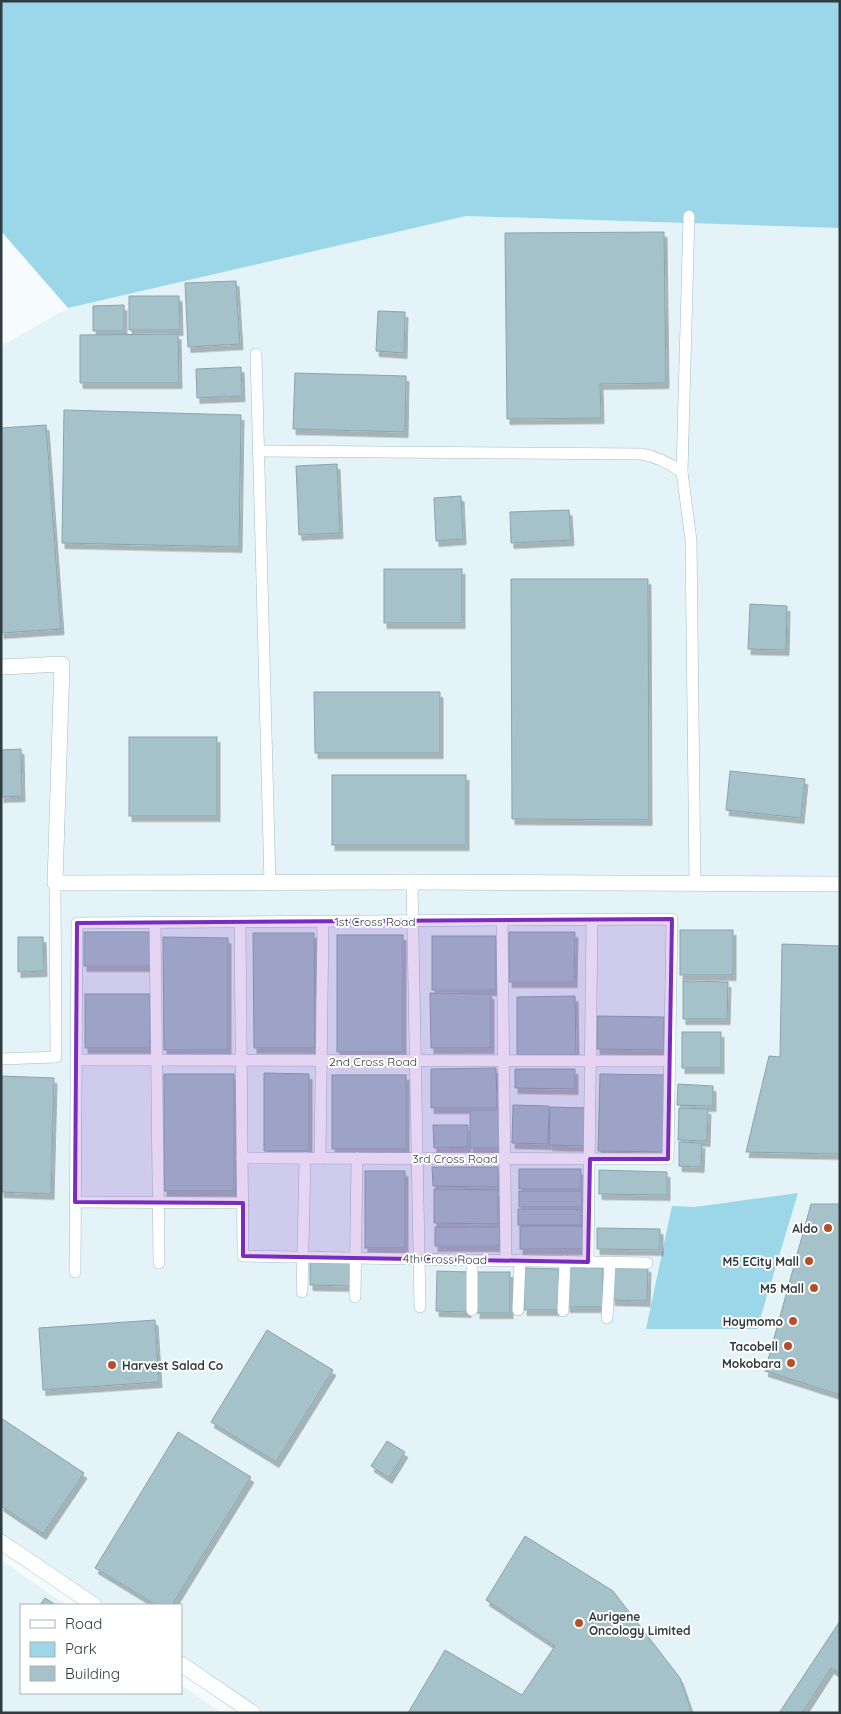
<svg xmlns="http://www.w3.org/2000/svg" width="841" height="1714" viewBox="0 0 841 1714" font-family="Quicksand,sans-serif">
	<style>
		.built { fill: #e4f3f8 }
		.green { fill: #9bd6e9 }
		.building { fill: #a5c1ca; stroke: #89a4ad; filter: url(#shadow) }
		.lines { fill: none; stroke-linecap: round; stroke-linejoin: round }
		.minor-casing { stroke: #a1bdc6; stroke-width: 12 }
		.tertiary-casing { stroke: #a1bdc6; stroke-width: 16 }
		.minor { stroke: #fff; stroke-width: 11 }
		.tertiary { stroke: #fff; stroke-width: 15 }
		.marked { fill: #7b2cbf; fill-opacity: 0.2; stroke: #7b2cbf; stroke-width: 4; stroke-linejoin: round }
		.poi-dot { fill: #b64e28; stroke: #fff; stroke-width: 2 }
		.labels { text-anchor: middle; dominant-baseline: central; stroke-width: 4; stroke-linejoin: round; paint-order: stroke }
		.street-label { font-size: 12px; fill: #2f3b3e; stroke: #fff }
		.poi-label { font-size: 12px; font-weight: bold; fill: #2f3b3e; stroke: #fff; text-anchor: end }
	</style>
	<defs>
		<filter id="shadow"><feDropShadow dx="3" dy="5.5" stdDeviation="0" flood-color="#0004"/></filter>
	</defs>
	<rect width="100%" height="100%" fill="#f6fcfe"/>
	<!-- built -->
	<g class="built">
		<path d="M466 216 840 228V1713H264L181 1657V1605H106L1 1534V346L68 308Z"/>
		<path d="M1 1560 66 1605H21V1693H181V1685L222 1713H1Z"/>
	</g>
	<!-- green -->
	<g class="green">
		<path d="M1 1H840V228L466 216 68 308 1 231Z"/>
		<path d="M798 1193 757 1329H646L672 1206 695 1207Z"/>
	</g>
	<!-- building -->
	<g class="building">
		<path d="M664 232 666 383 600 384 601 418 507 419 505 233Z"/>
		<path d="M236 281 240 344 188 347 185 283Z"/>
		<path d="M129 296H179L180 330H129Z"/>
		<path d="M124 305V331H93V306Z"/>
		<path d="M378 311 405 312 404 353 376 351Z"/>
		<path d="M178 334 179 383H80V335Z"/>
		<path d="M241 367 242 396 197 398 196 369Z"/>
		<path d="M295 373 406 376 405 432 293 429Z"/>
		<path d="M64 410 241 415 239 547 62 543Z"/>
		<path d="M46 425 61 629 1 633V428Z"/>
		<path d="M337 464 340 533 299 535 296 466Z"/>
		<path d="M461 496 463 539 436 541 434 498Z"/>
		<path d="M569 510 571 540 511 543 510 512Z"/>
		<rect x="384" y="569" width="78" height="54"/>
		<path d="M511 579H648L649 820 512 819Z"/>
		<path d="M750 604 787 606 786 650 748 649Z"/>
		<path d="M314 692H440V753H315Z"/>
		<rect x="129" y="737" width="88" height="79"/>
		<path d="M21 749 22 796 1 797V750Z"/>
		<path d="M730 771 805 779 801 818 726 810Z"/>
		<rect x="332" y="775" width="134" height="70"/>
		<rect x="680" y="930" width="53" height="45"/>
		<rect x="84" y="932" width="68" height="34"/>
		<path d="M509 932H575L574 982H509Z"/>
		<path d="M253 933H314L315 1048H254Z"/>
		<rect x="337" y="935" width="66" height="117"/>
		<rect x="432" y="936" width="64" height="54"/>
		<path d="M18 937H43L44 971 18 972Z"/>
		<path d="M163 937 228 938V1050H164Z"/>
		<path d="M782 944 840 946V1154L746 1152 769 1056 780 1057Z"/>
		<path d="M683 981 728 982 727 1019H683Z"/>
		<path d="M430 993 491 994V1048H431Z"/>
		<rect x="85" y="994" width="65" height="54"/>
		<path d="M575 996 576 1055H517V997Z"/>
		<path d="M597 1016 664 1017V1050L597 1049Z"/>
		<rect x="682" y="1032" width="39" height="36"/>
		<path d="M496 1068 497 1108H431V1069Z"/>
		<path d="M515 1069H575V1089L515 1088Z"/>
		<path d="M264 1073 309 1074V1151H264Z"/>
		<rect x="164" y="1074" width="70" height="117"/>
		<path d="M600 1074 667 1075 665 1152 598 1151Z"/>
		<rect x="332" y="1075" width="74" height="74"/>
		<path d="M1 1076 54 1078 51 1194 1 1192Z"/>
		<path d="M678 1084 713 1086V1106L677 1105Z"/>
		<path d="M513 1105 549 1106 548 1144 512 1143Z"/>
		<path d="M550 1107 586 1108 585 1146 549 1145Z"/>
		<path d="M679 1108 708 1109 707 1141 678 1140Z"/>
		<path d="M470 1110H502L503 1148H470Z"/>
		<path d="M433 1125H468V1147L434 1148Z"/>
		<path d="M679 1142 702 1143 701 1167 679 1166Z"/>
		<path d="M432 1167H498V1187L433 1186Z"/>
		<rect x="519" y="1169" width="62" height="20"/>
		<path d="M599 1170 667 1172V1195L599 1194Z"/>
		<rect x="365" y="1171" width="40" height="77"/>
		<path d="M434 1189 498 1190V1224L434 1223Z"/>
		<rect x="519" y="1191" width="63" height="16"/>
		<path d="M811 1204H840V1395L765 1371Z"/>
		<rect x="518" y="1209" width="63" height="16"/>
		<rect x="520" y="1226" width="63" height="23"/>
		<rect x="435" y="1227" width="65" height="19"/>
		<path d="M597 1228 660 1229V1250L597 1249Z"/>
		<path d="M310 1262 352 1263V1286L310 1285Z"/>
		<path d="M613 1266 648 1267 647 1301 612 1300Z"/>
		<path d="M568 1267 603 1268V1307H567Z"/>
		<path d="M525 1268 559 1269 558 1310H524Z"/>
		<path d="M437 1271 469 1272 468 1312 436 1311Z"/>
		<rect x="477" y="1272" width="33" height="41"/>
		<path d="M155 1320 159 1382 43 1390 39 1328Z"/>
		<path d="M267 1330 333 1370 276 1462 211 1422Z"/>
		<path d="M1 1418 84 1473 43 1534 1 1506Z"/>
		<path d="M178 1432 251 1477 172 1605H156L95 1568Z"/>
		<path d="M387 1441 405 1452 389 1478 371 1466Z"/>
		<path d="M525 1536 613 1591 680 1678 690 1707V1713H408L445 1650 522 1695 555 1646 486 1600Z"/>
		<path d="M45 1598 56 1605H40Z"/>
		<path d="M840 1621V1674L831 1668 802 1713H779Z"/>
	</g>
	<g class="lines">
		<defs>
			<g id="minor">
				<path d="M256 354 270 883"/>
				<path d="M258 451 642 454C658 457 669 463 682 472L691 540 695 884"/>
				<path d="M682 472 689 216"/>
				<path d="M412 882 420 1307"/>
				<path d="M502 920 506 1260"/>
				<path d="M155 922 159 1263"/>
				<path d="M240 922 243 1256 647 1263"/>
				<path d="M1 1059 56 1057 55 883"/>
				<path d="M76 1060 670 1061"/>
				<path d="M320 1158 323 921"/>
				<path d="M75 1202 243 1203"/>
				<path d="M472 1260V1310"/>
				<path d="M588 1262 592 920"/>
				<path d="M75 1272 77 923 672 919 668 1159 242 1158"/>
				<path d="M302 1292 305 1158"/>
				<path d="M355 1297 357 1158"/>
				<path d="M518 1310 520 1260"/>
				<path d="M563 1311 565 1261"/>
				<path d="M607 1318 610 1262"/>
			</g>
			<g id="tertiary">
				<path d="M1 667 62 664 55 883 412 882 840 884"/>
				<path d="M1 1542 94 1605"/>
				<path d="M181 1664 253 1713"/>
			</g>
		</defs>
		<!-- minor casing -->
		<use href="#minor" class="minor-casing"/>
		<!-- tertiary casing -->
		<use href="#tertiary" class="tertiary-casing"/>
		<!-- minor -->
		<use href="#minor" class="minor"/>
		<!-- tertiary -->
		<use href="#tertiary" class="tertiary"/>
	</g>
	<!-- marked area -->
	<path class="marked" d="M672 919 668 1159H590L588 1262 243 1256V1203L75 1202 77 923Z"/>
	<!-- markers -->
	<g class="poi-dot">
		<circle cx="828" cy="1228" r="5"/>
		<circle cx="809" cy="1261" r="5"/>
		<circle cx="814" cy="1288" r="5"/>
		<circle cx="793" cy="1321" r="5"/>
		<circle cx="788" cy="1346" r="5"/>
		<circle cx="791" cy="1363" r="5"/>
		<circle cx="112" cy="1365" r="5"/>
		<circle cx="579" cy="1623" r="5"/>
	</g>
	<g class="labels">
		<!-- street labels -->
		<g class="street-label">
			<text x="375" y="921">1st Cross Road</text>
			<text x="373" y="1061">2nd Cross Road</text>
			<text x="455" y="1158">3rd Cross Road</text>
			<text transform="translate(445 1259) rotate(1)">4th Cross Road</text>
		</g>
		<!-- poi labels -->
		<g class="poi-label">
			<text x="818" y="1228">Aldo</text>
			<text x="799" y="1261">M5 ECity Mall</text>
			<text x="804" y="1288">M5 Mall</text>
			<text x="783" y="1321">Hoymomo</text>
			<text x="778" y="1346">Tacobell</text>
			<text x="781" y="1363">Mokobara</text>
			<text x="122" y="1365" text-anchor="start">Harvest Salad Co</text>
			<text x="589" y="1616" text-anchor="start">Aurigene<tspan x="589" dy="14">Oncology Limited</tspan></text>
		</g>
	</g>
	<!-- border -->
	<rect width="841" height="1714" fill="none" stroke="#2f3b3e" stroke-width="5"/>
	<!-- legend -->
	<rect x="20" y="1604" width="162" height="90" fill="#ffffff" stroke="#acb1b2"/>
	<rect x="30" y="1620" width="25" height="8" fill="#ffffff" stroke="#acb1b2"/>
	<text x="65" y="1629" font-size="15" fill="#2f3b3e">Road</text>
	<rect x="30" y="1642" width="25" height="15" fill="#9bd6e9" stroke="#acb1b2"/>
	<text x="65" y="1654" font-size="15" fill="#2f3b3e">Park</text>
	<rect x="30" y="1666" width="25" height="15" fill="#a5c1ca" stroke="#acb1b2"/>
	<text x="65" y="1679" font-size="15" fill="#2f3b3e">Building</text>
</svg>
